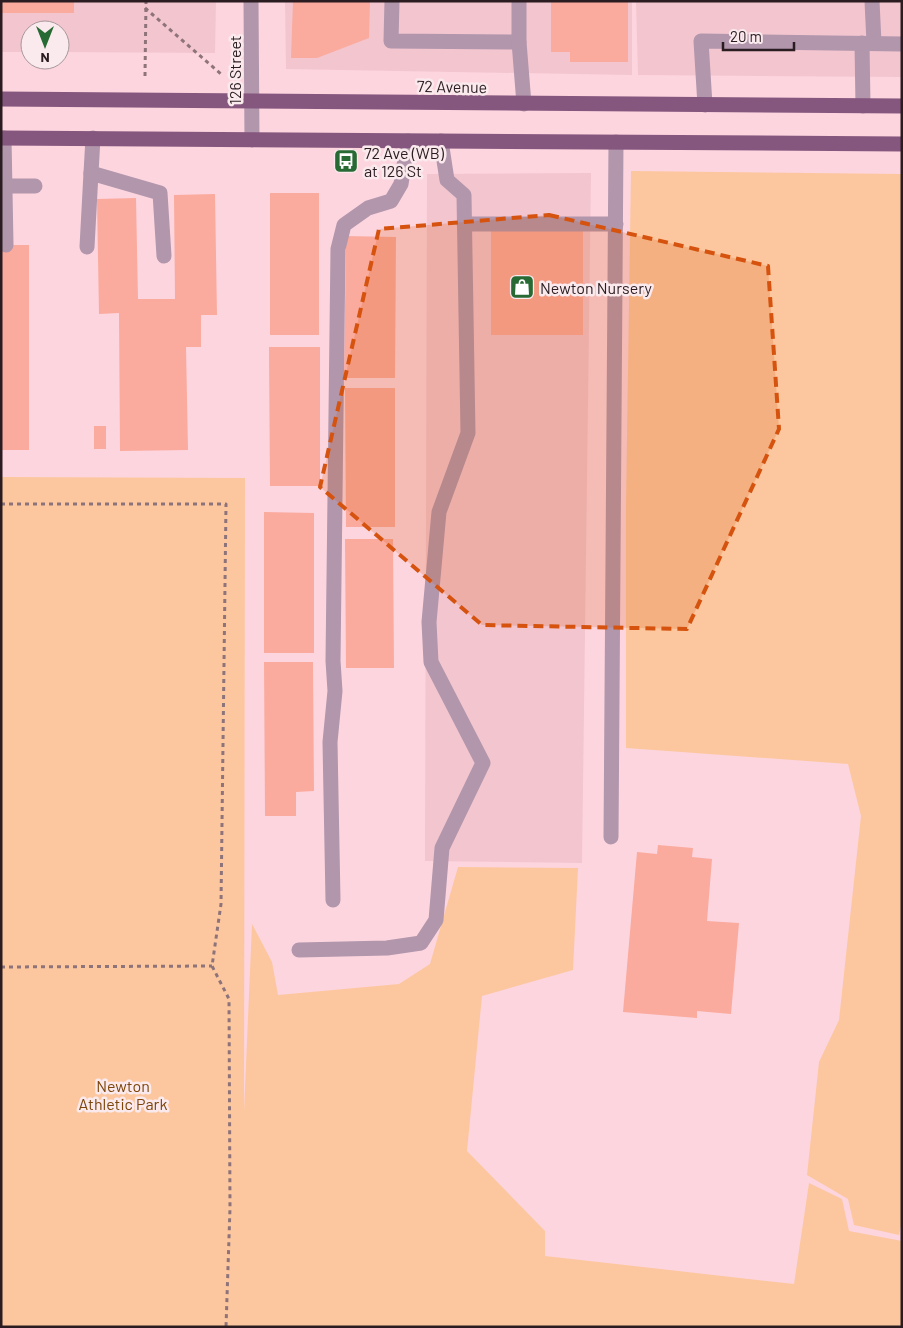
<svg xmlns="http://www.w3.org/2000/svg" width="903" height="1328" viewBox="0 0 903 1328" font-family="Barlow,sans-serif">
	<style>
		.built { fill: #f3c5cf }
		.green { fill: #fcc79e }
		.building { fill: #faab9d }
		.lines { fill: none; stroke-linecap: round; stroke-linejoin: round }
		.path { stroke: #8e747a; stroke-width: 3; stroke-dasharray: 4 4; stroke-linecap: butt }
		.minor { stroke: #b196ac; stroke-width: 15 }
		.major { stroke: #85577e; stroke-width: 15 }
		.marked { fill: #d5530e; fill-opacity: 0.2; stroke: #d5530e; stroke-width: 4; stroke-dasharray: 10 6; stroke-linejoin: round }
		.labels { text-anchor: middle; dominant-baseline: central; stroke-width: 5; stroke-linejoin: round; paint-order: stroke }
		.street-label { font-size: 16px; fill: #2a1c20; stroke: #faeaee }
		.poi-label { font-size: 16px; fill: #2a1c20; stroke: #faeaee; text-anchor: start }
		.park-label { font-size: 16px; fill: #7d4509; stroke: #faeaee }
	</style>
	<rect width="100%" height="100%" fill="#fdd5df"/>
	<!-- built -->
	<g class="built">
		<path d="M1 1H216L215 53 60 52V30H30V52H1Z"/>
		<path d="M285 1H632V75L286 69Z"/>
		<path d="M636 1H902V77L638 75Z"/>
		<path d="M591 173 582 863 425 861 427 174Z"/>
	</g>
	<!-- green -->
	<g class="green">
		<path d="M631 171 902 174V1221L899 1235 854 1225 848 1199 807 1175 819 1062 839 1020 861 816 848 764 626 748V507Z"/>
		<path d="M1 477 245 478 244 1112 252 924 272 962 278 995 399 984 430 964 458 867 578 868 573 970 482 996 467 1151 545 1231V1256L794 1284 809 1183 842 1199 849 1231 902 1241V1327H1Z"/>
	</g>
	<!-- building -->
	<g class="building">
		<rect x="1" y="1" width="73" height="12"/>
		<path d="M293 1H370L369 38 317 58H291Z"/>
		<path d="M551 1H628V62H570V52H551Z"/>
		<rect x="270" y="193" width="49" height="142"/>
		<path d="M215 194 217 315H201V347H186L188 450 120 451 119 313 99 314 97 199 136 198 138 299H175L174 195Z"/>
		<rect x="491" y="231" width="92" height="104"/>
		<path d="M346 236 396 237 395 378H344Z"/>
		<rect x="1" y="245" width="28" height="205"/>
		<path d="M269 347H320V486H270Z"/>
		<path d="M345 388H395V527H346Z"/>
		<rect x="94" y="426" width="12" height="23"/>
		<path d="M264 512 314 513V653H264Z"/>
		<path d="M345 539H393L394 668H346Z"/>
		<path d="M264 662H313L314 791 296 792V816H265Z"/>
		<path d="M658 845 693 848 692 857 712 859 707 921 739 923 731 1014 697 1011V1018L623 1012 637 852 657 854Z"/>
	</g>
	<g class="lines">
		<!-- path -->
		<g class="path">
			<path d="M145 8 221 74"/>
			<path d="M145 76 146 1"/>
			<path d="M1 504H226L221 904 212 966 229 999 230 1208 226 1327"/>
			<path d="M1 967 212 966"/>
		</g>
		<!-- minor -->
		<g class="minor">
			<path d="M251 1 252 140"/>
			<path d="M392 1 391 41 519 42"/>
			<path d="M519 1V42L524 104"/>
			<path d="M872 1 874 43"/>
			<path d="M862 43 863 106"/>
			<path d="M705 105 701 41 902 44"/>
			<path d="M4 138 6 245"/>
			<path d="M93 138 91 173 160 193 164 256"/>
			<path d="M1 186H35"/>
			<path d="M464 224H616"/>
			<path d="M87 247 91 173"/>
			<path d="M611 837 616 142"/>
			<path d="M333 900 330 742 335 691 333 661 338 249 344 225 368 208 391 201 401 184 408 141"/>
			<path d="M299 950 387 948 421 943 436 920 442 848 483 763 431 662 429 622 439 512 468 433 464 195 447 180 441 141"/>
		</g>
		<!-- major -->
		<g class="major">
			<path d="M1 99 902 106"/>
			<path d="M1 138 902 144"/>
		</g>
	</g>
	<!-- marked area -->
	<path class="marked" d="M549 215 768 266 779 429 687 629 482 625 320 487 379 229Z"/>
	<!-- icons -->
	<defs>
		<symbol id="bus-square" viewBox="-11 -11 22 22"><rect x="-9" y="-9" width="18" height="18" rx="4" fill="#286a33" stroke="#faeaee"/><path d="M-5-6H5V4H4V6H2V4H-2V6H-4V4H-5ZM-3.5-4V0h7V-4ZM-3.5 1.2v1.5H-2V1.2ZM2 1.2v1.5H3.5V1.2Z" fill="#fff"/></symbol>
		<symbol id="shop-square" viewBox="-11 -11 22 22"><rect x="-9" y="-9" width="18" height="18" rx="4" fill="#286a33" stroke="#faeaee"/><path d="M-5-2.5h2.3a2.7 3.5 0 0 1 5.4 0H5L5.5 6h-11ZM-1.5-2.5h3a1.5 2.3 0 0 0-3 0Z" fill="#fff"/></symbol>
	</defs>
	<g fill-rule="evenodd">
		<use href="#bus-square" x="332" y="147" width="28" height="28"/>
		<use href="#shop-square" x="508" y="273" width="28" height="28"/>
	</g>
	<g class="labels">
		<!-- street labels -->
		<g class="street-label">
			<text transform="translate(234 70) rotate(-90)">126 Street</text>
			<text transform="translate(452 86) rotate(1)">72 Avenue</text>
		</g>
		<!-- poi labels -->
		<g class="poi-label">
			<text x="364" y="152">72 Ave (WB)<tspan x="364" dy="18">at 126 St</tspan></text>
			<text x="540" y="287">Newton Nursery</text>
		</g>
		<!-- park labels -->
		<g class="park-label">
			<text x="123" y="1085">Newton<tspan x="123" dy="18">Athletic Park</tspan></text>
		</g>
	</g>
	<!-- border -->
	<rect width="903" height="1328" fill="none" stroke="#2a1c20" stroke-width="5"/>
	<!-- north arrow -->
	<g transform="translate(45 45) rotate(180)"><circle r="24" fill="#faeaee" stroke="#a7989c"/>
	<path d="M0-4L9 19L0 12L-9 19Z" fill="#286a33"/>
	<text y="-8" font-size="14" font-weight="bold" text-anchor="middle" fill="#2a1c20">N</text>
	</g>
	<!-- scale -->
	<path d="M723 42v8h71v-8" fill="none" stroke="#2a1c20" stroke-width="2.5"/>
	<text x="730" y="42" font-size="15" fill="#2a1c20" stroke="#faeaee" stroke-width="4" paint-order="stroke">20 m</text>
</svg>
